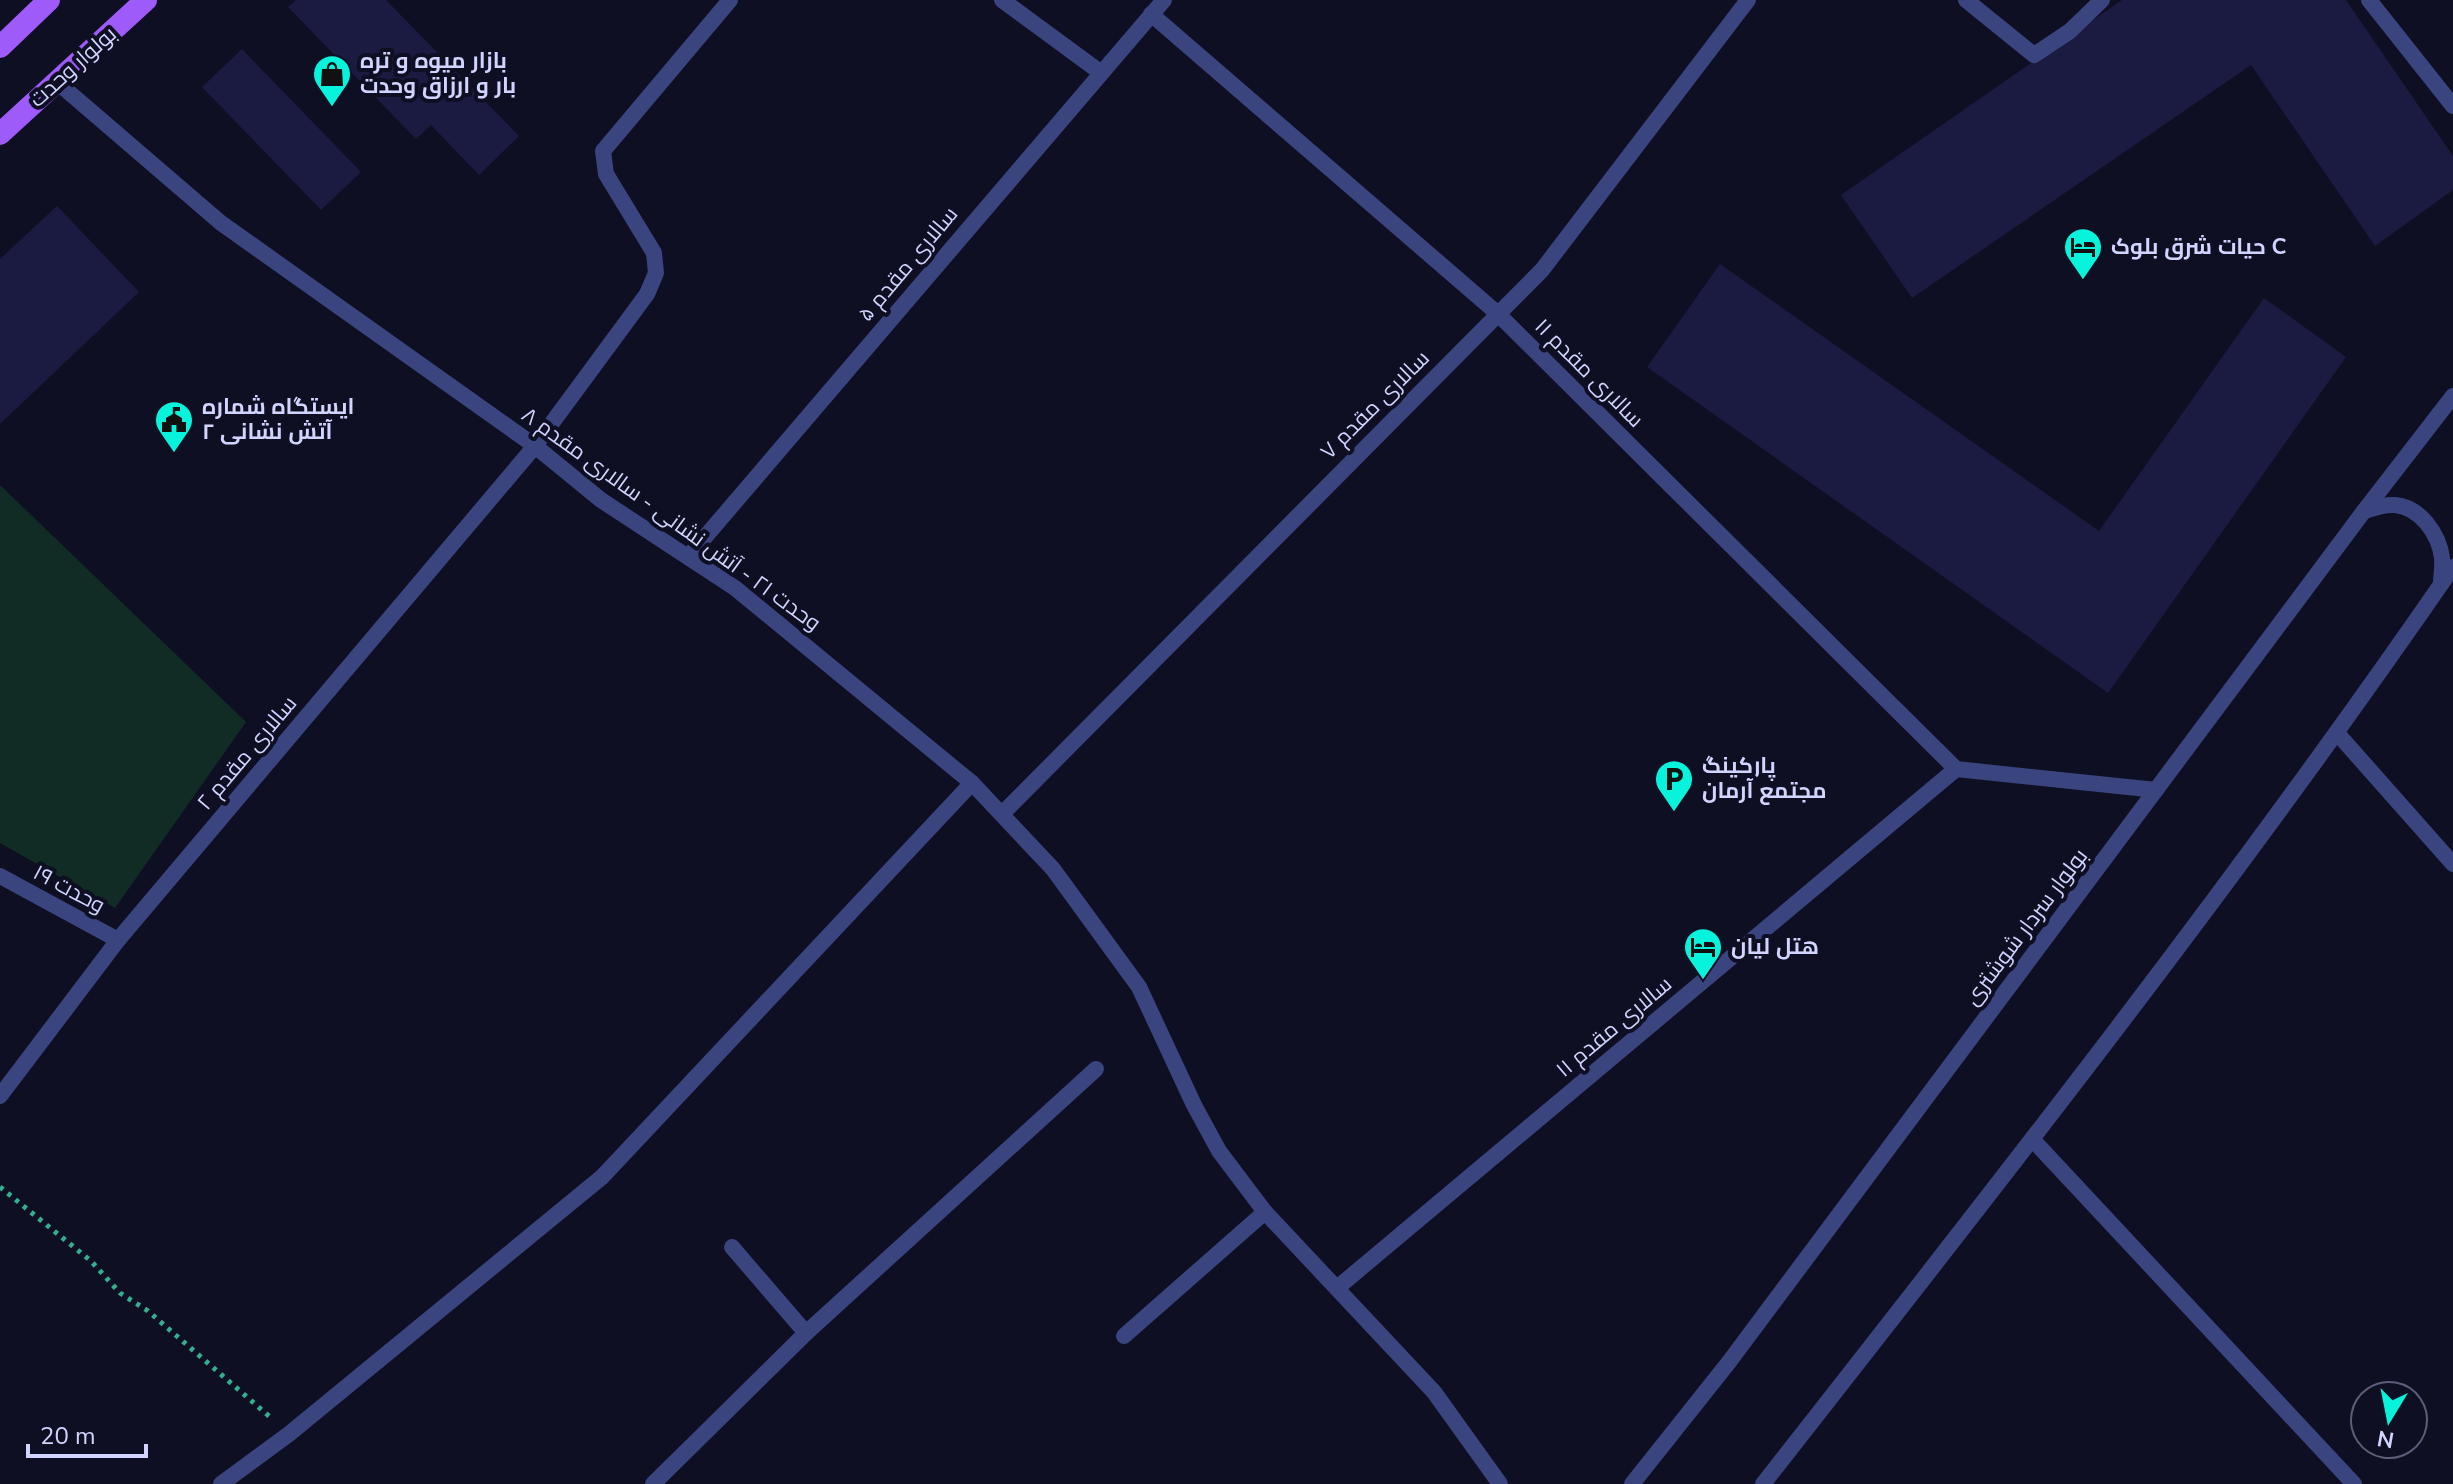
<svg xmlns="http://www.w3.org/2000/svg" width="2453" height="1484" viewBox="0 0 2453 1484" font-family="'Nunito Sans',Cairo,sans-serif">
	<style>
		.green { fill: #112c25 }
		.building { fill: #1b1b42 }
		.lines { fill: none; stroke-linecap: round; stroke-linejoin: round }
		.path { stroke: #32b090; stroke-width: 5; stroke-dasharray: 4 6; stroke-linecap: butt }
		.service { stroke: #3a4580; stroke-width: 16 }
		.minor { stroke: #3a4580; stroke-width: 16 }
		.tertiary { stroke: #3a4580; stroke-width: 16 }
		.primary { stroke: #9f5afa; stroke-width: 22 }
		.labels { text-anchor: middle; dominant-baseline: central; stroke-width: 8; stroke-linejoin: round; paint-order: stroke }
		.poi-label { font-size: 22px; font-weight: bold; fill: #d0d4fe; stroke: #0e0f22; text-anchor: start }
		.street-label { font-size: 22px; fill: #d0d4fe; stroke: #0e0f22 }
	</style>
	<rect width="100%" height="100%" fill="#0e0f22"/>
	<!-- green -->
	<path class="green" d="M0 485 246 722 115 908 0 843Z"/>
	<!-- building -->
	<g class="building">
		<path d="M296 0H386L519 136 479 175 431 125 416 139 288 7Z"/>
		<path d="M2122 0H2346L2453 156V190L2375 246 2251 65 1912 298 1841 195Z"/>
		<path d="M242 49 361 172 321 210 202 87Z"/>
		<path d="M57 206 139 292 0 424V259Z"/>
		<path d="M1720 264 2099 531 2264 298 2346 357 2108 693 1647 367Z"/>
	</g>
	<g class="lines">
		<!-- path -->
		<path class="path" d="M0 1187 91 1261 120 1293 148 1311 270 1417"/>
		<!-- service -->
		<g class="service">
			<path d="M1002 0 1100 72"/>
			<path d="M2369 0 2453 106"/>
			<path d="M1151 14 1497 313 1956 769 2156 790"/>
			<path d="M2337 733 2453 864"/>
			<path d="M1337 1288 1956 769"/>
		</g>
		<!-- minor -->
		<g class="minor">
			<path d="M1966 0 2034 55 2070 31 2102 0"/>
			<path d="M57 82 221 223 535 446 601 500 735 588 972 783 1053 869 1139 987 1194 1105 1219 1151 1265 1212 1434 1392 1500 1484"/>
			<path d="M688 557 1164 0"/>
			<path d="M1002 814 1542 270 1748 0"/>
			<path d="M0 876 118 940"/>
			<path d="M0 1096 118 940 535 446 647 294 656 273 654 253 606 174 603 151 730 0"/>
			<path d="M2033 1140 2354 1484"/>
			<path d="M732 1247 806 1333"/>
			<path d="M1124 1336 1265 1212"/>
			<path d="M221 1484 289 1434 602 1177 972 783"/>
			<path d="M653 1484 806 1333 1096 1069"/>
		</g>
		<!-- tertiary -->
		<g class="tertiary">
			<path d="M2364 511C2374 508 2384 504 2395 505 2420 507 2439 534 2442 558 2443 566 2441 575 2441 583"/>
			<path d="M1632 1484 1729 1362 2364 511 2453 396"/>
			<path d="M1763 1484C1999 1183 2236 882 2453 567"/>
		</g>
		<!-- primary -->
		<g class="primary">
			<path d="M0 47 49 0"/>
			<path d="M0 134 146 0"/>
		</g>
	</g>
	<!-- icons -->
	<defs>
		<symbol id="shop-pin" viewBox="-11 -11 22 30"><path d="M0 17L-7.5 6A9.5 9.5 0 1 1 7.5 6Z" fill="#07f3dc" stroke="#0e0f22"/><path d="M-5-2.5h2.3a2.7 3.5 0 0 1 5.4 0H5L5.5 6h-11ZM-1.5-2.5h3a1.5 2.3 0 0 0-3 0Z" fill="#111"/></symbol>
		<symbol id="hotel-pin" viewBox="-11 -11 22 30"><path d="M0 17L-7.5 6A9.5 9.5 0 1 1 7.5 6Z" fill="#07f3dc" stroke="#0e0f22"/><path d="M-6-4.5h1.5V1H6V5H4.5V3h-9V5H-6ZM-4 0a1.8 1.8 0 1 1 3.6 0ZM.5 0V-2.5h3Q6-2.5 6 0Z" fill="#111"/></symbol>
		<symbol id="civic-pin" viewBox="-11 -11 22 30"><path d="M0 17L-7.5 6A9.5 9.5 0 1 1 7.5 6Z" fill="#07f3dc" stroke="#0e0f22"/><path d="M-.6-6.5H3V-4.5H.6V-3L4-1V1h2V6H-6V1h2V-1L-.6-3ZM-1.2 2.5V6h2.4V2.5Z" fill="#111"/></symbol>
		<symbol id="parking-pin" viewBox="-11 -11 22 30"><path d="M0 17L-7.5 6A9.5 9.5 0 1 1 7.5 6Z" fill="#07f3dc" stroke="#0e0f22"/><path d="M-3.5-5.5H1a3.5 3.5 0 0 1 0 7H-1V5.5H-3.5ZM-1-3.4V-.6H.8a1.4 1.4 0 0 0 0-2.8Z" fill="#111"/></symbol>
	</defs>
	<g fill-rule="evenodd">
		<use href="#shop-pin" x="310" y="52" width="44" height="60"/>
		<use href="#hotel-pin" x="2061" y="225" width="44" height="60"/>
		<use href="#civic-pin" x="152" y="398" width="44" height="60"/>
		<use href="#parking-pin" x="1652" y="757" width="44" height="60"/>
		<use href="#hotel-pin" x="1681" y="925" width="44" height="60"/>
	</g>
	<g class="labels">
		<!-- poi labels -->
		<g class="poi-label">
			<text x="360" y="61">بازار میوه و تره<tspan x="360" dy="25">بار و ارزاق وحدت</tspan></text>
			<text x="2111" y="247">حیات شرق بلوک C</text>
			<text x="202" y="407">ایستگاه شماره<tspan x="202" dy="25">۲ آتش نشانی</tspan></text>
			<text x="1702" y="766">پارکینگ<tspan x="1702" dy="25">مجتمع آرمان</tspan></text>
			<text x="1731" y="947">هتل لیان</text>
		</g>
		<!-- street labels -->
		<g class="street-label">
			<text transform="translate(73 67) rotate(-42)">بولوار وحدت</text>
			<text transform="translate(908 264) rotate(-50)">سالاری مقدم ۵</text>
			<text transform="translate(1589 373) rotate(45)">سالاری مقدم ۱۱</text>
			<text transform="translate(1375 405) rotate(-45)">سالاری مقدم ۷</text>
			<text transform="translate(671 519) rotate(36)">وحدت ۲۱ - آتش نشانی - سالاری مقدم ۸</text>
			<text transform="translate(247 753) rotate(-50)">سالاری مقدم ۲</text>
			<text transform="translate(69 889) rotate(28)">وحدت ۱۹</text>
			<text transform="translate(2026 927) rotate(-53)">بولوار سردار شوشتری</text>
			<text transform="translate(1614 1027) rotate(-40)">سالاری مقدم ۱۱</text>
		</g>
	</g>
	<!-- north arrow -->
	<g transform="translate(2389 1420) rotate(190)"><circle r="38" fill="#0e0f22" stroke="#5c5e7a" stroke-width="2"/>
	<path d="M0-6L14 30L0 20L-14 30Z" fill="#07f3dc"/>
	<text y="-12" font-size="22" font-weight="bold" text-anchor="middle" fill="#d0d4fe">N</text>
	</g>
	<!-- scale -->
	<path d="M28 1444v12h118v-12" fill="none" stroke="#d0d4fe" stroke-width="4"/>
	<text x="40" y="1444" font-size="24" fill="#d0d4fe" stroke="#0e0f22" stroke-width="6" paint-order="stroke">20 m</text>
</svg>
